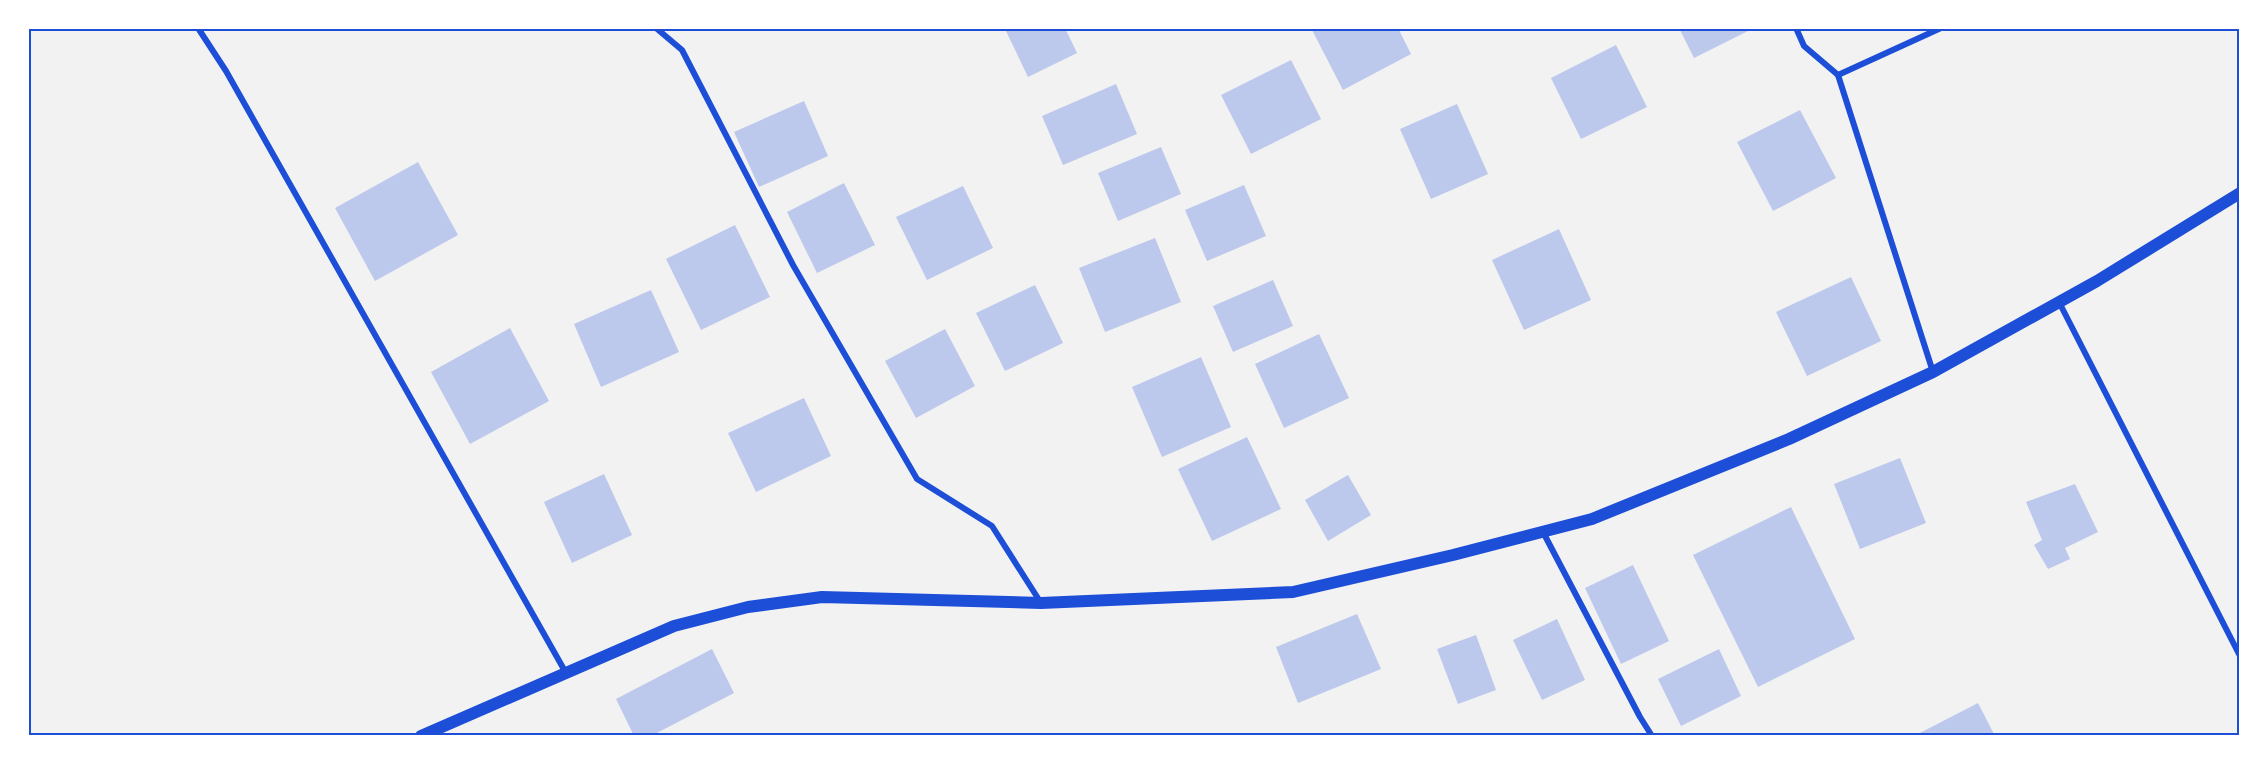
<svg xmlns="http://www.w3.org/2000/svg" width="2268" height="764" viewBox="0 0 2268 764" font-family="'Golos Text',sans-serif">
	<style>
		.building { fill: #bdc9ec }
		.lines { fill: none; stroke-linecap: round; stroke-linejoin: round }
		.minor { stroke: #1d4ed8; stroke-width: 6 }
		.secondary { stroke: #1d4ed8; stroke-width: 12 }
		.neatline { fill: none; stroke: #1d4ed8; stroke-width: 2 }
	</style>
	<rect width="100%" height="100%" fill="#f2f2f2"/>
	<!-- building -->
	<g class="building">
		<path d="M1011 28H1065L1077 53 1028 77 1006 31Z"/>
		<path d="M1311 28H1398L1411 54 1343 90Z"/>
		<path d="M1679 28H1754L1694 58Z"/>
		<path d="M1616 45 1647 107 1581 139 1551 78Z"/>
		<path d="M1291 60 1321 119 1251 154 1221 95Z"/>
		<path d="M1116 84 1137 134 1063 165 1042 116Z"/>
		<path d="M804 101 828 156 759 187 734 132Z"/>
		<path d="M1457 104 1488 174 1431 199 1400 129Z"/>
		<path d="M1800 110 1836 178 1773 211 1737 142Z"/>
		<path d="M1161 147 1181 194 1118 221 1098 173Z"/>
		<path d="M418 162 458 235 375 281 335 208Z"/>
		<path d="M844 183 875 245 817 273 787 212Z"/>
		<path d="M1244 185 1266 236 1207 261 1185 210Z"/>
		<path d="M963 186 993 248 927 280 896 217Z"/>
		<path d="M735 225 770 297 701 330 666 259Z"/>
		<path d="M1559 229 1591 300 1524 330 1492 260Z"/>
		<path d="M1155 238 1181 302 1105 332 1079 268Z"/>
		<path d="M1851 277 1881 341 1807 376 1776 312Z"/>
		<path d="M1273 280 1293 326 1233 352 1213 306Z"/>
		<path d="M1035 285 1063 343 1005 371 976 313Z"/>
		<path d="M651 290 679 352 601 387 574 324Z"/>
		<path d="M510 328 549 401 470 444 431 372Z"/>
		<path d="M945 329 975 386 916 418 885 361Z"/>
		<path d="M1319 334 1349 398 1284 428 1255 364Z"/>
		<path d="M1201 357 1231 427 1162 457 1132 387Z"/>
		<path d="M804 398 831 456 756 492 728 433Z"/>
		<path d="M1247 437 1281 509 1212 541 1178 469Z"/>
		<path d="M1900 458 1926 523 1860 549 1834 484Z"/>
		<path d="M604 474 632 535 572 563 544 502Z"/>
		<path d="M1348 475 1371 515 1328 541 1305 500Z"/>
		<path d="M2075 484 2098 532 2065 548 2070 559 2048 569 2034 545 2042 540 2026 502Z"/>
		<path d="M1791 507 1855 639 1758 687 1693 555Z"/>
		<path d="M1633 565 1669 641 1621 664 1585 588Z"/>
		<path d="M1357 614 1381 669 1298 703 1276 647Z"/>
		<path d="M1557 619 1585 680 1542 700 1513 640Z"/>
		<path d="M1476 635 1496 690 1458 704 1437 649Z"/>
		<path d="M712 649 734 693 651 736H634L616 699Z"/>
		<path d="M1719 649 1741 696 1681 726 1658 679Z"/>
		<path d="M1978 703 1995 736H1914Z"/>
	</g>
	<g class="lines">
		<!-- minor -->
		<g class="minor">
			<path d="M198 28 226 71 566 673"/>
			<path d="M656 28 682 50 793 265 917 479 992 526 1041 603"/>
			<path d="M1796 28 1804 46 1838 75 1933 372"/>
			<path d="M1838 75 1941 28"/>
			<path d="M2059 302 2240 656"/>
			<path d="M1543 532 1640 717 1652 736"/>
		</g>
		<!-- secondary -->
		<path class="secondary" d="M421 736 674 626 748 607 822 597 1041 603 1293 592 1453 555 1592 519 1789 439 1933 372 2097 281 2240 193"/>
	</g>
	<!-- border -->
	<rect width="2268" height="764" fill="none" stroke="#ffffff" stroke-width="60"/>
	<rect x="30" y="30" width="2208" height="704" class="neatline"/>
</svg>
